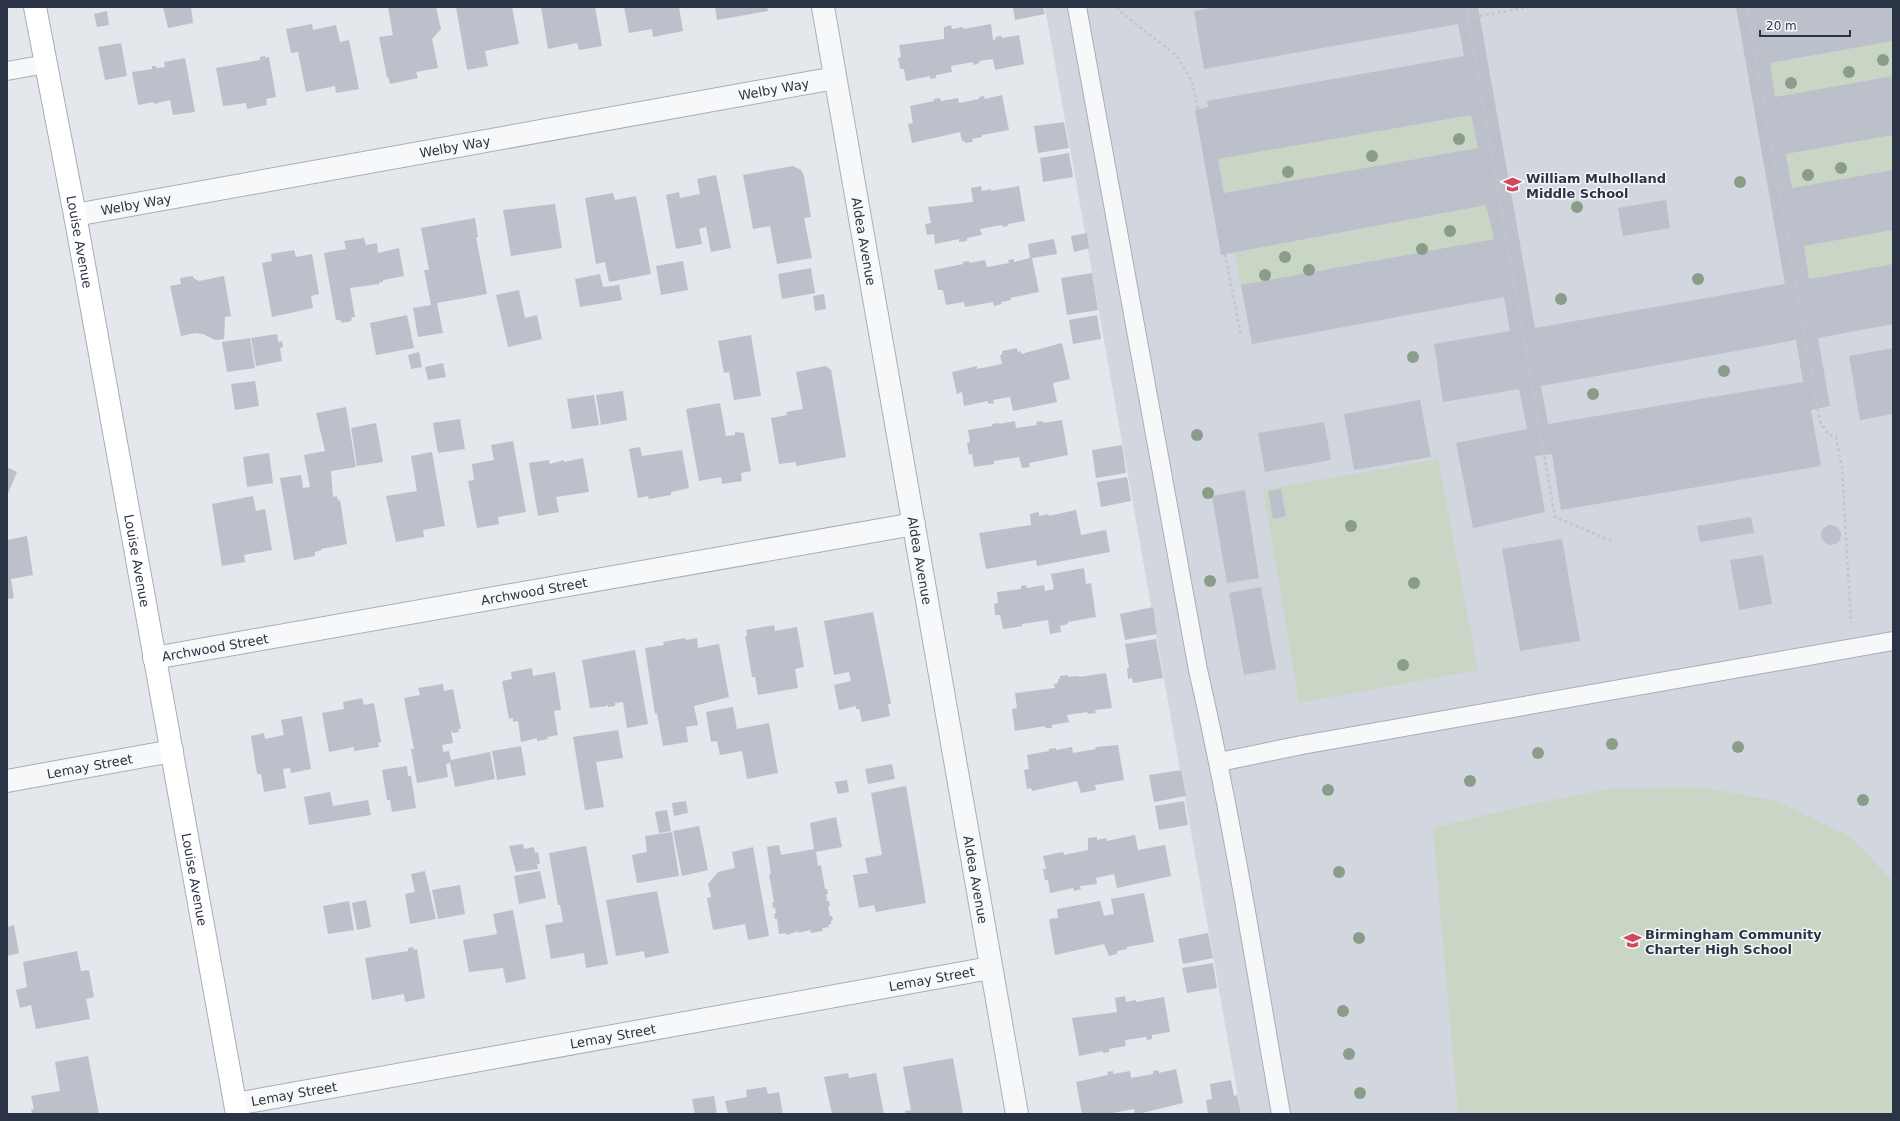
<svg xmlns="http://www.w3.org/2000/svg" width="1900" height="1121" viewBox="0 0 1900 1121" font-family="'DejaVu Sans',sans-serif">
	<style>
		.built { fill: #d2d6de }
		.green { fill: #c9d6c5 }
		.building { fill: #bbc0ca; fill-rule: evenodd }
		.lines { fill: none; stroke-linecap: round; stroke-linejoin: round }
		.lane-casing { stroke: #a9aeb7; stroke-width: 20 }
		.street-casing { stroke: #a9aeb7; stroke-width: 24 }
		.secondary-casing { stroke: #a9aeb7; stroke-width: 24 }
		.path { stroke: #c2c5cb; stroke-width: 2.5; stroke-dasharray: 3 3; stroke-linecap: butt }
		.lane { stroke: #f7f8fa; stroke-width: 18 }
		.street { stroke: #f7f8fa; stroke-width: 22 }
		.secondary { stroke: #fff; stroke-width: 22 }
		.tree { fill: #899d89 }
		.labels { text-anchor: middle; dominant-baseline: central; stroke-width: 3; stroke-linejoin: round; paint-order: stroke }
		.street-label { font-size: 13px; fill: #2b3445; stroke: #f4f6f9 }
		.poi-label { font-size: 13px; font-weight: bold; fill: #2b3445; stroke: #f4f6f9; text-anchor: start }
	</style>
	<rect width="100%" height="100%" fill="#e4e7ec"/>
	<!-- built -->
	<path class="built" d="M1045 7H1893V1114H1241Z"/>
	<!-- green -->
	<g class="green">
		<path d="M1893 41V76L1775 97 1770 63Z"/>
		<path d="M1471 115 1478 148 1224 193 1218 159Z"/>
		<path d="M1893 135V170L1792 188 1787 154Z"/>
		<path d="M1486 205 1494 239 1241 285 1235 253Z"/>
		<path d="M1893 230V264L1809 279 1804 246Z"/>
		<path d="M1438 459 1478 670 1299 703 1263 490Z"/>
		<path d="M1700 787 1777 801 1853 838 1893 882V1114H1458L1433 828 1513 808 1607 789Z"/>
	</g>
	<!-- building -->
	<g class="building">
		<path d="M163 7H191L193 23 168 28Z"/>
		<path d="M388 7H436L441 29 432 39 438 68 416 72 418 78 390 84 388 77H387L379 37 393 35Z"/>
		<path d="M456 7H512L519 44 485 51 488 66 467 70Z"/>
		<path d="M541 7H595L602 46 579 50 577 43 548 49Z"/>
		<path d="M624 7H679L683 31 653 37 652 29 629 33Z"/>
		<path d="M715 7H767L768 11 717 20Z"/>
		<path d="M1013 7H1043L1045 14 1015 20Z"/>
		<path d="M1216 7H1478L1535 328 1785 284 1736 7H1893V41L1770 63 1775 97 1893 76V135L1786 154 1792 188 1893 170V230L1804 246 1809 279 1893 264V324L1818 338 1830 406 1811 410 1821 466 1561 510 1552 454 1535 456 1545 512 1473 528 1456 443 1527 429 1519 389 1443 402 1434 344 1510 331 1504 297 1252 344 1241 285 1494 239 1486 205 1221 255 1195 110 1208 107 1207 101 1464 56 1458 24 1204 69 1194 11ZM1471 115 1478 148 1224 193 1218 159ZM1796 340 1803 382 1548 424 1541 386Z"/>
		<path d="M107 11 109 25 97 27 94 14Z"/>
		<path d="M312 24 313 30 336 25 340 42 349 40 359 89 336 93 335 86 306 92 298 52 291 53 286 29Z"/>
		<path d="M991 24 993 40 996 39 995 37 1001 36 1002 38 1019 35 1024 64 995 70 993 59 979 61 980 63 973 65V62L951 66 952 72 936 75V78L930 79V76L906 81 904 69H900L898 58 901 57 899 45 944 39V27L951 25 952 29 963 27V29Z"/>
		<path d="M121 43 127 76 105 80 98 47Z"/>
		<path d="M265 56V58L269 57 276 97 266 99 267 105 247 109 246 103 223 106 216 68 260 60V57Z"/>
		<path d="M185 58 195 112 173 115 170 100 154 104V102L138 105 132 72 152 69V66H156L157 68 165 67 164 62Z"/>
		<path d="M1002 95 1009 130 982 135V137L972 139 973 142 965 143 964 141H962L960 132 912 143 908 124 913 123 910 106 934 101V99L940 98 941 101 958 98 959 103 979 99V97L984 96 985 99Z"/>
		<path d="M1064 122 1069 148 1038 153 1034 126Z"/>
		<path d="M1069 153 1073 177 1043 182 1040 158Z"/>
		<path d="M793 166 801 170 804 176 811 217 804 218 812 258 777 264 770 226 753 229 743 175Z"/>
		<path d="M716 175 731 248 711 252 706 227 699 229 702 244 676 249 666 195 679 192 680 198 700 194 697 179Z"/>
		<path d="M981 186 982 191 991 189V191L1019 186 1025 221 1008 224V226L1003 227 1002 225 980 229 982 235 967 238V241L959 242V239L935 244 934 234 927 235 925 224 931 223 928 207 973 202 971 188Z"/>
		<path d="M613 193 615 200 636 196 651 274 609 282 605 262 596 264 585 198Z"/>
		<path d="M1666 200 1670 228 1623 236 1618 208Z"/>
		<path d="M555 204 562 248 511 256 503 210Z"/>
		<path d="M475 218 478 237H476L487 294 437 303 443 333 418 337 413 308 431 305 424 270H429L421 228Z"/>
		<path d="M1087 233 1089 248 1074 252 1071 236Z"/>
		<path d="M364 238 366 245 377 243 378 253 399 248 404 276 383 280V282H379L380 284 350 288 355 317H352L351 321 342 323 340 320H336L324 253 346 249 344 241Z"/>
		<path d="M1054 239 1057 254 1032 258 1039 292 1010 298 1011 300 1001 302 1002 304 994 306 993 302 965 307 964 302 946 305 943 290H938L934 270 963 264V262L969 261V263L985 260 987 267 1009 263 1008 260 1014 259V262L1030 258 1028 244Z"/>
		<path d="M294 250 296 257 312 254 319 294 311 296 313 308 272 317 262 263 272 261 271 254Z"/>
		<path d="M683 261 688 290 661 295 656 266Z"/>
		<path d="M811 268 815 293 782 299 778 274Z"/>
		<path d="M1092 273 1098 310 1067 315 1061 278Z"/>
		<path d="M600 274 603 287 619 285 622 300 580 307 575 279Z"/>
		<path d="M193 276V278L199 281 224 276 231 316 225 317 224 339 215 340 203 334 195 333 181 336 170 286 181 284 180 278Z"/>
		<path d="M519 290 525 318 537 315 542 339 508 347 496 295Z"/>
		<path d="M824 294 826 309 815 311 813 296Z"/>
		<path d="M407 315 414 348 376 355 370 323Z"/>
		<path d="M1097 315 1101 339 1073 344 1069 320Z"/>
		<path d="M277 334 278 342 282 341 283 347 280 348 282 361 256 366 251 338Z"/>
		<path d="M751 335 761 396 734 400 729 372 724 373 718 341Z"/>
		<path d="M250 338 255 368 227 372 222 342Z"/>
		<path d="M1062 343 1070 379 1053 383 1057 402 1013 411 1010 397 993 400 994 403 988 404V401L964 406 962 392 957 394 952 372 977 366V369L1002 364 1000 355H1002V351L1017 348 1018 352 1021 351V354Z"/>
		<path d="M1893 348V414L1860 420 1849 356Z"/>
		<path d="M419 352 422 367 411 369 408 355Z"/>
		<path d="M443 363 446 377 428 380 425 367Z"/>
		<path d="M826 366 831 370 846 457 796 466V462L779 464 771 418 787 415 786 412 803 409 796 372Z"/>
		<path d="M255 381 259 406 235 410 231 384Z"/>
		<path d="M623 391 627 420 601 425 596 395Z"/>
		<path d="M594 395 599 425 572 429 567 399Z"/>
		<path d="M1420 400 1431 457 1354 470 1344 414Z"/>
		<path d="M720 403 726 436 735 435V432L744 433 751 471 741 473 742 481 722 484 721 477 699 481 686 409Z"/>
		<path d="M346 407 356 467 331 471 333 497 337 496 338 501 340 500 347 544 321 549 322 550 315 552V556L294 560 280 478 301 475 303 488 310 487 304 455 325 451 316 413Z"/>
		<path d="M460 419 465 449 438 453 433 423Z"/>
		<path d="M1062 420 1068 455 1029 463 1030 467 1022 468 1019 457 994 461V464L974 467 972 454 969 455 967 443 970 442 968 430 992 426V424L999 423V424L1015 421 1016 428 1037 425 1036 422 1043 421V423Z"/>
		<path d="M1324 422 1331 460 1265 472 1258 433Z"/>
		<path d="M376 423 383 462 357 466 351 428Z"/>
		<path d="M513 441 526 512 498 517 499 524 477 528 468 481 474 480 472 464 494 460 491 445Z"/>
		<path d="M1122 445 1126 473 1096 478 1092 450Z"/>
		<path d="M640 447 642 456 682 450 689 488 671 492V495L649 499 648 496 638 498 629 449Z"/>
		<path d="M432 452 445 526 423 530 424 537 396 542 386 496 417 491 411 456Z"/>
		<path d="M269 453 273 483 247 487 243 457Z"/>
		<path d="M583 458 589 492 556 497 559 512 538 516 529 463 549 460 550 464 564 460V462Z"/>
		<path d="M7 467 17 472 7 496Z"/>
		<path d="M1127 477 1131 501 1101 507 1097 482Z"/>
		<path d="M1281 489 1286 516 1273 519 1268 491Z"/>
		<path d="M1245 490 1259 578 1227 583 1212 496Z"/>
		<path d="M253 496 256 511 265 509 272 550 244 555 245 562 222 566 212 504Z"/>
		<path d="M1076 510 1081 535 1106 530 1110 552 1037 566 1036 560 986 569 979 533 1031 525 1030 514 1039 512V516L1048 514 1049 516Z"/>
		<path d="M1751 517 1754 533 1700 542 1697 526Z"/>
		<circle cx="1831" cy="535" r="10"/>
		<path d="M27 536 33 575 11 579 14 598 7 599V540Z"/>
		<path d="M1562 539 1580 641 1520 651 1502 549Z"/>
		<path d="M1763 555 1772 604 1739 610 1730 560Z"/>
		<path d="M1084 568 1086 584 1091 583 1096 617 1068 622V624L1060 626 1061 632 1050 634 1048 620 1022 624V626L1003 629 1000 615H995L994 604 998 603 997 592 1021 589V586L1026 585 1027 588 1044 585 1045 591 1054 589 1051 574Z"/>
		<path d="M1261 587 1276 669 1244 675 1229 593Z"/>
		<path d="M1153 607 1157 634 1125 640 1120 614Z"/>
		<path d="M873 612 891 704H888L890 716 862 722 859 709H856V706L839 710 834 685 851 681 849 672 834 675 824 621Z"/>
		<path d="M774 625 775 631 797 627 804 667 795 669 798 688 758 695 755 677H752L745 636H747L746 630Z"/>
		<path d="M685 638 686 640 697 638 698 648 719 644 729 697 694 706 698 725 686 727 688 742 663 746 657 713 655 714 645 648 664 645 663 642Z"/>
		<path d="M1156 639 1163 678 1133 683 1132 678 1128 679 1127 668H1129L1125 644Z"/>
		<path d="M635 650 648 724 627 728 623 702 615 703V706L608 707V704L607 706 590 708 582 660Z"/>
		<path d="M532 668 533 676 555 672 561 710 554 711 558 735 547 737 548 739 537 741V738L521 742 518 721 513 722V718L509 719 502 681 512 679 511 672Z"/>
		<path d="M1106 673 1112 708 1095 710 1096 713 1088 714 1087 712 1067 715 1069 722 1052 725V728H1045V726L1015 731 1012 709 1017 708 1015 693 1055 688 1054 684 1058 683V679H1060V676L1068 675V677L1079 676V677Z"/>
		<path d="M443 684 444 691 453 689 461 729H458L459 732 453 733 451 731 453 743 442 745 443 752 449 751 451 760 490 752 495 779 455 787 450 763 446 764 448 777 417 783 411 749H414L404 698 420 695 418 688Z"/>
		<path d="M362 698 364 705 374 703 381 742 378 743 379 747 354 751V747L329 752 322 713 344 709 343 702Z"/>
		<path d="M733 707 737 729 769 723 778 773 747 779 742 751 720 755 717 741 711 742 706 712Z"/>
		<path d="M302 716 311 769 291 773 290 768 283 769 286 788 264 792 261 774H257L251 736 264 733 265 739 284 735 281 720Z"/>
		<path d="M618 730 623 758 596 762 604 807 585 810 573 737Z"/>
		<path d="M1118 745 1124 780 1095 785 1096 790 1081 793 1077 781 1032 791 1031 788 1027 789 1024 770 1029 769 1027 755 1049 751V749L1056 748V750L1072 747 1073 753 1096 749 1095 747Z"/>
		<path d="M521 746 526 775 497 780 492 751Z"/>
		<path d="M892 764 895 779 868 784 865 769Z"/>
		<path d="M407 766 408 776H411L416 808 392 812 390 800H387L382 770Z"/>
		<path d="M1181 770 1186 796 1154 802 1149 775Z"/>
		<path d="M847 780 849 792 838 794 835 782Z"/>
		<path d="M906 786 926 903 876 912 874 905 859 908 853 875 868 873 865 858 882 855 871 793Z"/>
		<path d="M330 792 333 806 368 800 371 815 309 825 304 797Z"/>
		<path d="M686 801 688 813 674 816 672 803Z"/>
		<path d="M1184 801 1188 825 1159 830 1155 806Z"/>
		<path d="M667 810 671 831 659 833 655 812Z"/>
		<path d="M836 817 842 847 816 852 818 866 821 865 825 889H827L828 894H826L827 901H829L830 906H828L830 916H832L833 920 831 921V924L828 925 829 927 823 928 822 926 823 931 811 933 810 930 798 933V931L787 935 786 933 779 934 777 919H775L774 914 776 913 775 907 773 908 772 903 774 902 769 874H771L767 847 779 845 781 855 814 849 810 823Z"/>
		<path d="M699 826 708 870 682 876 673 831Z"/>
		<path d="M672 832 679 876 637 883 632 855 647 852 645 836Z"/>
		<path d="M1135 835 1138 850 1165 845 1171 876 1117 888 1114 874 1096 878 1097 884 1080 886 1081 889 1074 891 1073 888 1050 893 1048 880H1045L1043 869H1046L1043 856 1063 852 1064 855 1088 850V838L1097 837V840L1106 838 1107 841Z"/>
		<path d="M523 844 524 849 534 847 535 853 538 852 540 864H537L538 869 516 872 509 846Z"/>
		<path d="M586 846 608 964 586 968 584 953 551 959 545 925 563 922 560 905H558L549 853Z"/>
		<path d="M753 847 769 936 748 940 745 924 713 930 707 898 711 897 708 884 718 872 735 868 732 852Z"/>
		<path d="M425 871 436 919 410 924 405 894 415 892 411 874Z"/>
		<path d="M540 871 546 898 519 904 514 876Z"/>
		<path d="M460 885 465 914 438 919 432 890Z"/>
		<path d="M657 891 669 953 645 958 644 951 616 956 606 900Z"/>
		<path d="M1144 893 1154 942 1127 947V949L1117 951V954L1109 956 1104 944 1055 955 1049 919 1058 918 1057 909 1100 901 1104 916 1114 914 1111 899Z"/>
		<path d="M366 900 371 927 357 930 352 903Z"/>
		<path d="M349 901 354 930 328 934 323 906Z"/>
		<path d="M513 910 526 979 506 983 503 968 469 972 463 940 497 934 493 914Z"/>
		<path d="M14 925 19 953 7 956V927Z"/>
		<path d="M1208 933 1213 958 1183 964 1178 939Z"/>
		<path d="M413 947 414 950 417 949 425 998 405 1002 404 994 372 1000 365 958 408 951V948Z"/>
		<path d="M77 951 81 971 89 970 94 997 86 999 90 1019 36 1029 31 1005 20 1008 16 990 27 987 23 962Z"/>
		<path d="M1213 963 1217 988 1187 993 1182 968Z"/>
		<path d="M1125 996 1126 1002 1136 1000V1002L1164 997 1170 1032 1152 1035V1039L1147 1040 1146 1037 1125 1040 1126 1046 1109 1049V1052L1103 1053V1051L1079 1056 1072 1018 1117 1012 1115 998Z"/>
		<path d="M88 1056 99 1114H32L31 1109H34L31 1096 60 1091 55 1062Z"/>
		<path d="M953 1058 963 1114H905V1111L911 1110 903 1067Z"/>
		<path d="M1176 1069 1183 1103 1138 1114H1135L1134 1109 1107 1114H1082L1076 1082 1108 1075 1107 1072 1113 1071V1074L1130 1071 1131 1078 1153 1074V1071L1158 1070 1159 1073Z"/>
		<path d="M848 1073 849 1078 876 1073 884 1114H832L824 1077Z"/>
		<path d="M1231 1080 1234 1096 1237 1095 1241 1114H1208L1206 1100 1212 1099 1210 1084Z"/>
		<path d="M766 1087 768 1094 779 1092 783 1114H728L725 1101 747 1097 746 1090Z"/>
		<path d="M714 1096 717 1114H695L692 1099Z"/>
	</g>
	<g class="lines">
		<defs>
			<g id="lane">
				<path d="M1077 7 1198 670C1232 817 1255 966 1281 1114"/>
				<path d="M7 71 46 64"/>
				<path d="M1219 762 1302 745 1893 641"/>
			</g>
			<g id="street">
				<path id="s1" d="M823 7 1017 1114"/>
				<path id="s2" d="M75 215 835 78"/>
				<path id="s3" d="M154 658 914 524"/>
				<path id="s4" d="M7 781 172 751"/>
				<path id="s5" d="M236 1104 990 968"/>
			</g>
			<g id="secondary">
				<path id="s6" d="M35 7 75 215 237 1114"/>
			</g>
		</defs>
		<!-- lane casing -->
		<use href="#lane" class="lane-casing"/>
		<!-- street casing -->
		<use href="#street" class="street-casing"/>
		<!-- secondary casing -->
		<use href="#secondary" class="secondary-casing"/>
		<!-- path -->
		<g class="path">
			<path d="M1117 7 1123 14 1176 55 1192 81 1198 110"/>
			<path d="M1466 7 1555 517 1614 542"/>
			<path d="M1747 7 1820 422 1829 435 1836 437 1842 468 1851 623"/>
			<path d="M1468 18 1530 7"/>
			<path d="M1225 254 1241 336"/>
		</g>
		<!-- lane -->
		<use href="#lane" class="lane"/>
		<!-- street -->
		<use href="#street" class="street"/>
		<!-- secondary -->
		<use href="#secondary" class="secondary"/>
	</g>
	<!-- trees -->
	<g class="tree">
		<circle cx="1883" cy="60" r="6"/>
		<circle cx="1849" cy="72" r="6"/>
		<circle cx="1791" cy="83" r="6"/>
		<circle cx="1459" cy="139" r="6"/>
		<circle cx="1372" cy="156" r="6"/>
		<circle cx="1841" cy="168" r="6"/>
		<circle cx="1288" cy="172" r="6"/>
		<circle cx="1808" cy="175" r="6"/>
		<circle cx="1740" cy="182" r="6"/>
		<circle cx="1577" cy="207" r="6"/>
		<circle cx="1450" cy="231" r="6"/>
		<circle cx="1422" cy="249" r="6"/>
		<circle cx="1285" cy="257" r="6"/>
		<circle cx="1309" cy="270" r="6"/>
		<circle cx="1265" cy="275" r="6"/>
		<circle cx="1698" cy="279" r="6"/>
		<circle cx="1561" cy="299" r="6"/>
		<circle cx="1413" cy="357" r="6"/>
		<circle cx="1724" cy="371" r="6"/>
		<circle cx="1593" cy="394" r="6"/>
		<circle cx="1197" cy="435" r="6"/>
		<circle cx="1208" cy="493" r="6"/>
		<circle cx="1351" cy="526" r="6"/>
		<circle cx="1210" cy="581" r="6"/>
		<circle cx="1414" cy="583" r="6"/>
		<circle cx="1403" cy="665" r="6"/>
		<circle cx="1612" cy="744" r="6"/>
		<circle cx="1738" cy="747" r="6"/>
		<circle cx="1538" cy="753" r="6"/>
		<circle cx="1470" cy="781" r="6"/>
		<circle cx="1328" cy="790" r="6"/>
		<circle cx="1863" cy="800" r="6"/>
		<circle cx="1339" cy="872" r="6"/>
		<circle cx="1359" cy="938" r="6"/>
		<circle cx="1343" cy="1011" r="6"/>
		<circle cx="1349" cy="1054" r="6"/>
		<circle cx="1360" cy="1093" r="6"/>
	</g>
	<!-- icons -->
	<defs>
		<symbol id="school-bare" viewBox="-9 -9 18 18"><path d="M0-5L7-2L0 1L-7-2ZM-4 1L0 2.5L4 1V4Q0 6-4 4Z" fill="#d1495b" stroke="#f4f6f9" stroke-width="2.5" paint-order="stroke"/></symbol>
	</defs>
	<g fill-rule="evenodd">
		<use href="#school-bare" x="1500" y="172" width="25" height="25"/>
		<use href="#school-bare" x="1620" y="928" width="25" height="25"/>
	</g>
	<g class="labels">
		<!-- street labels -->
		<g class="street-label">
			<text stroke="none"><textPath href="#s2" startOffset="710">Welby Way</textPath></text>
			<text stroke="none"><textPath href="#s2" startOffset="386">Welby Way</textPath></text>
			<text stroke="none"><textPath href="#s2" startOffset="62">Welby Way</textPath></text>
			<text stroke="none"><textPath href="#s6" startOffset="239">Louise Avenue</textPath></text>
			<text stroke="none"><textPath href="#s1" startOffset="238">Aldea Avenue</textPath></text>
			<text stroke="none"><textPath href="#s6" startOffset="563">Louise Avenue</textPath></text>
			<text stroke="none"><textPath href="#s1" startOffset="562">Aldea Avenue</textPath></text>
			<text stroke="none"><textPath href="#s3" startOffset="386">Archwood Street</textPath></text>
			<text stroke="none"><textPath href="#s3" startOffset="62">Archwood Street</textPath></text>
			<text stroke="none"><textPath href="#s4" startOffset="84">Lemay Street</textPath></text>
			<text stroke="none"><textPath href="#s6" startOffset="887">Louise Avenue</textPath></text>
			<text stroke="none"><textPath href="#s1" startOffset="886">Aldea Avenue</textPath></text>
			<text stroke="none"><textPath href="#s5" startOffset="707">Lemay Street</textPath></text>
			<text stroke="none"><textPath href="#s5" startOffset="383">Lemay Street</textPath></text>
			<text stroke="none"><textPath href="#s5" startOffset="59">Lemay Street</textPath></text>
		</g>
		<!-- poi labels -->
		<g class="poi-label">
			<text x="1526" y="178">William Mulholland<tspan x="1526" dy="15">Middle School</tspan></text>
			<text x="1645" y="934">Birmingham Community<tspan x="1645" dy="15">Charter High School</tspan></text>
		</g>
	</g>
	<!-- border -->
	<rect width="1900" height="1121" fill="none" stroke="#2b3445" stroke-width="16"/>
	<!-- scale -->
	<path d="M1760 30v6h90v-6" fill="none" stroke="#2b3445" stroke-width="2"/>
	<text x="1766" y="30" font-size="12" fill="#2b3445" stroke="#f4f6f9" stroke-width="3" paint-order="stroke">20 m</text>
</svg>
